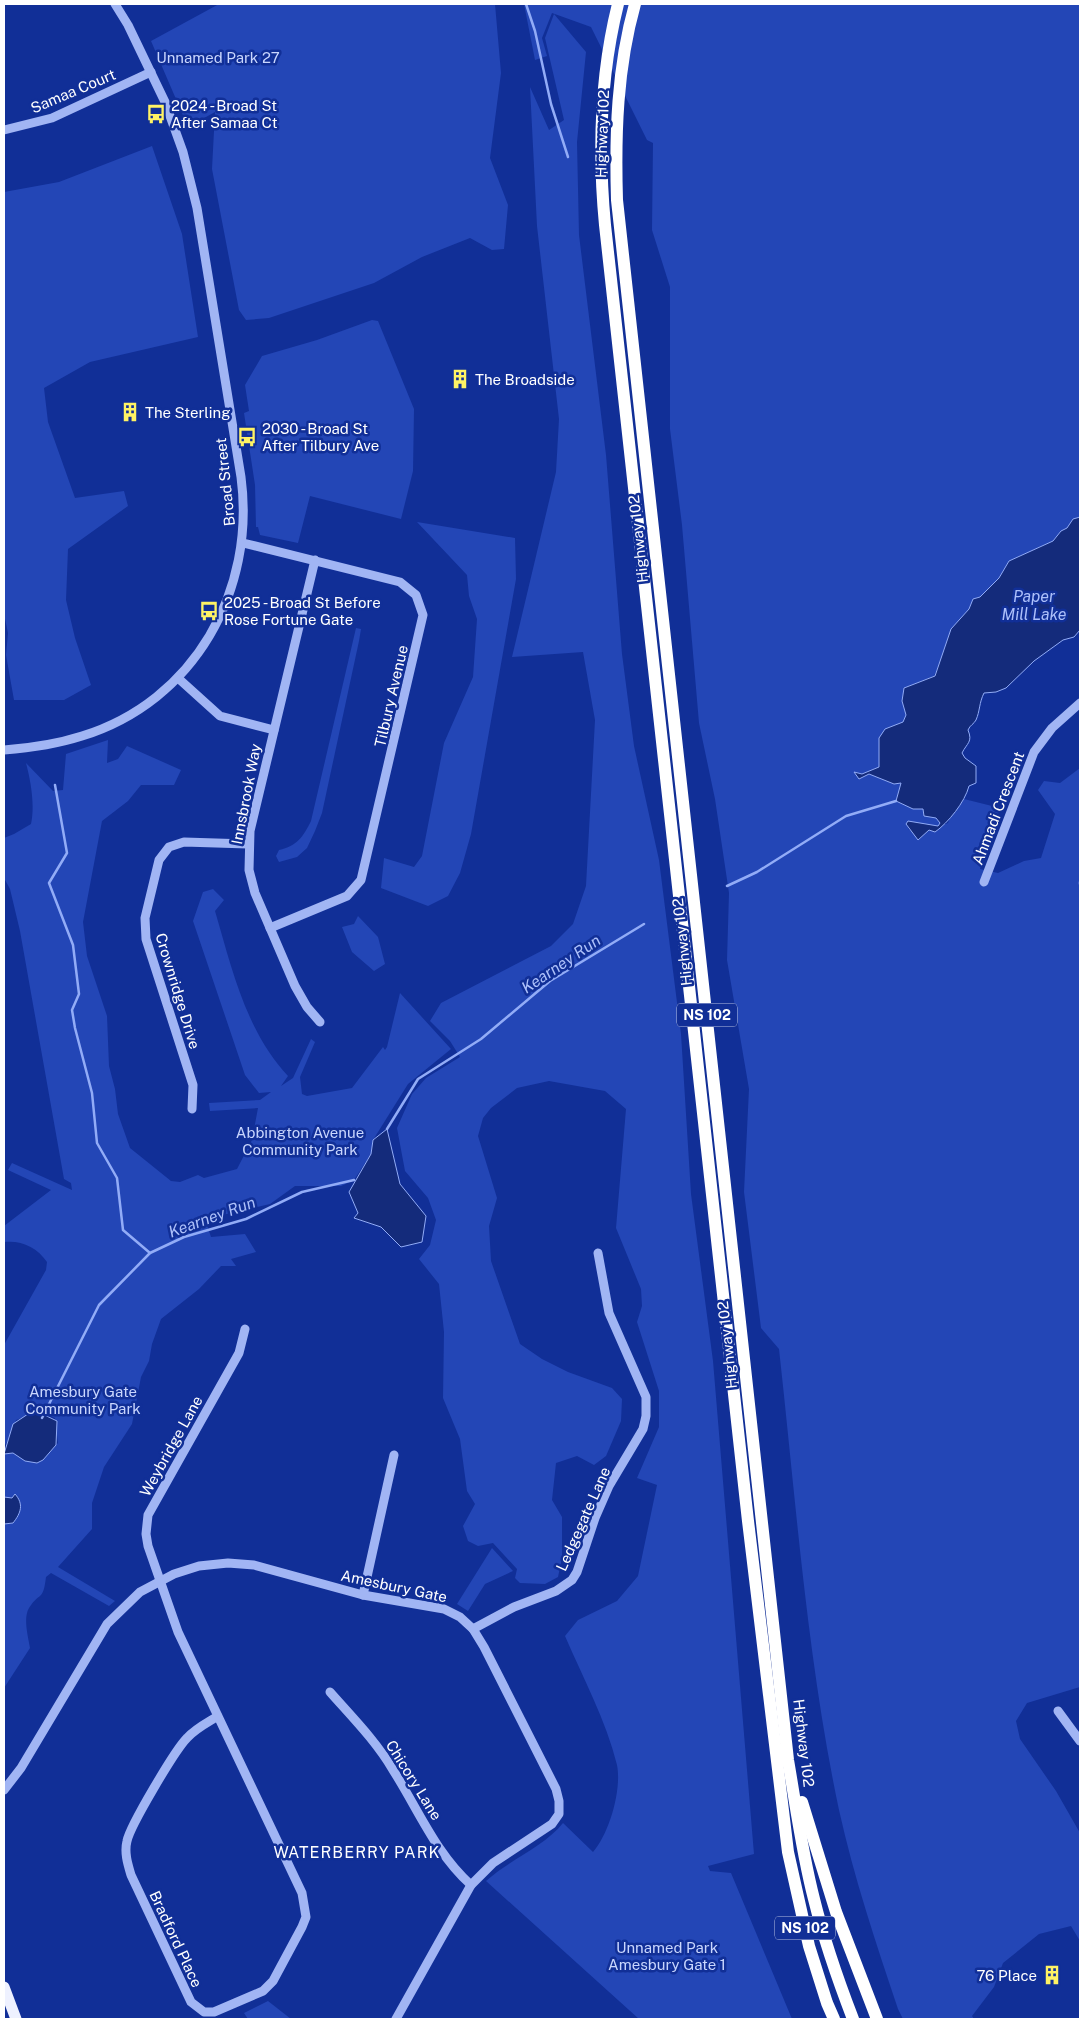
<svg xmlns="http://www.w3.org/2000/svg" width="1084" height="2023" viewBox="0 0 1084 2023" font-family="'Public Sans',sans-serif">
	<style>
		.green { fill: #2346b6 }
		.water { fill: #142b7b; stroke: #92acf7 }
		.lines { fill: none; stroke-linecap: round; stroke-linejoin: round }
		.stream { stroke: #92acf7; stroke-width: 2.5 }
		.minor { stroke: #a1b5f4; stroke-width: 9 }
		.major { stroke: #eef1ff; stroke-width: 11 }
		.highway { stroke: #fff; stroke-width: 12 }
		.labels { text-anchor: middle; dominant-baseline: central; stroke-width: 5; stroke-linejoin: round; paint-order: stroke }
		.shield { fill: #112f97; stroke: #b8c1e0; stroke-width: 1 }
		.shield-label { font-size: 14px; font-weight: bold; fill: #fff }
		.park-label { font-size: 15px; fill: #c9d6fe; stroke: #112f97 }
		.street-label { font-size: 15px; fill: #fff; stroke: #112f97 }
		.poi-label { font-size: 15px; fill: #fff; stroke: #112f97; text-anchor: start }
		.water-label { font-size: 16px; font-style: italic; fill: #adc0fa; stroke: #112f97 }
		.neighbourhood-label { font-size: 16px; letter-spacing: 1px; fill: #fff; stroke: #112f97 }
	</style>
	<rect width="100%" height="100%" fill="#112f97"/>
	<!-- green -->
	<g class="green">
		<path d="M219 4H495L501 73 490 158 508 205 504 249 492 250 470 238 422 257 374 283 269 318 246 320 239 310 212 169 215 112 188 127 151 41Z"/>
		<path d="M524 4H1080V517L1073 519 1067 528 1061 531 1053 541 1009 561 999 578 980 597 973 599 969 609 960 619 934 676 904 688 902 701 907 714 903 722 879 738V767L862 774 854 772 863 777 869 774 894 784 902 783 896 801 913 809H923L927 816 936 818 940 823 938 826C925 827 923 820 908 827L909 830H929L948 823 951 815 964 799 1000 808 980 869 998 873 1024 861 1041 858 1055 814 1038 790 1044 781 1060 783 1080 768V1687L1027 1703 1016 1721 1020 1739 1056 1791 1080 1833V1941L1071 1926 1039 1934 1003 1963 994 1987 972 2016 974 2019H903L898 2009C876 1943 854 1878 839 1810 807 1659 796 1502 779 1349L761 1328 744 1192 749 1089 727 960 729 893 715 799 699 723 682 525 670 429V287L652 230 653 143 647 140 591 27 552 13 542 38 547 56 535 60Z"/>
		<path d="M554 14 586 52 577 142 579 235 606 455 622 654 634 746 659 860 681 1034 691 1194 713 1361 754 1854 708 1866 710 1871 731 1873 792 2019H639L486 1881C509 1860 545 1846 563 1823L593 1852C609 1834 622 1790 617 1765 606 1720 583 1678 565 1636L578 1620 617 1601 638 1576 657 1485 637 1478 659 1427V1391L637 1322 642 1306 641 1289 616 1228 626 1109 605 1091 549 1081 517 1088 491 1108 483 1118 478 1136 497 1198 489 1226 491 1261 520 1344 542 1359 568 1372 612 1388 622 1399 621 1421 606 1456 594 1465 577 1456 556 1463 552 1500 562 1517V1558L558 1577 545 1584 520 1583 515 1578 517 1569 493 1543 478 1546 468 1541 463 1526 475 1504 467 1491 460 1439 443 1398 444 1332 439 1284 419 1259 430 1245 436 1220 428 1198 405 1171 397 1128 412 1094 426 1078 460 1057 450 1041 430 1021 441 1003 551 946 573 924 586 886 595 720 583 652 512 657 556 472 559 419 537 226 530 87 549 130 564 120 545 38Z"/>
		<path d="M152 146 182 234 198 337 90 362 44 388 48 422 75 498 124 491 128 506 68 549 66 600 75 638 91 685 64 700H14L6 655 8 633 4 614V192L59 182Z"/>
		<path d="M372 320 378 321 414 409 413 471 401 519 310 496 298 543 260 535 258 527H256L255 485 244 413 249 411 245 385 262 356 317 340Z"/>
		<path d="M417 522 515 538 516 579 471 834 460 873 448 896 428 906 381 888 384 858 414 867 422 856 444 743 473 677 477 619 469 596 467 575Z"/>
		<path d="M356 628 361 629 359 641 322 813 315 831 307 848 297 857 279 862 276 856 279 850C297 846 303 837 311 821Z"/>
		<path d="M108 740 107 763 118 759 127 746 181 770 174 785H141L128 801 102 821 83 922 87 956 107 1016 109 1066 115 1089 118 1114 130 1148 171 1181 180 1182 198 1175 204 1178 237 1169 252 1140 258 1108 210 1111 209 1103 260 1100 271 1092 259 1093 245 1075 193 921 203 892 213 889 224 900 215 911C232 969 246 1031 288 1076L281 1086 293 1078 311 1039 315 1042 300 1077 302 1094 307 1096 352 1088 383 1047 385 1050 387 1047 400 993 451 1049 408 1084 373 1140 371 1154 354 1180 341 1186H295L270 1204 205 1219 211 1237 245 1234 256 1252 231 1259 236 1266H221L199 1289 161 1319 152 1344 149 1361 141 1377 132 1424 104 1467 92 1503V1529L58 1567 115 1601 109 1606 51 1573 46 1577C43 1602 40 1591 29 1608 23 1618 28 1636 30 1648L4 1688V1524L13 1523 12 1499 4 1497V1454L13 1453 28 1462 43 1460 58 1443 55 1418 33 1410 28 1416 16 1420 10 1438 4 1446V1345L46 1270 47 1262C37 1247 21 1240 4 1242V1226L51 1190 8 1170 12 1163 72 1190 71 1183 64 1179 20 931 10 889 4 878V838L14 834 31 824C35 805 31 782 26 763L53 791 63 790 66 754Z"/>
		<path d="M358 916 378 937 385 964 374 971 352 952 342 927 354 924Z"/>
		<path d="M492 1548 513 1571 485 1584 468 1611 457 1604Z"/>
		<path d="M268 2001 291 2019H248L244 2013Z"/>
	</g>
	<!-- water -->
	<g class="water">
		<path d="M1080 517V630L1074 637 1063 640 1034 661 1006 688 996 692 984 693C979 703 980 711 976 720 974 724 970 725 968 730 973 742 967 743 962 753L965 758 976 766V783L969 786C965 802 948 823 935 832L929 830 918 840 906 824 908 821 938 826 940 823 936 818 924 816 923 809H913L896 801 901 783 894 784 869 774 859 779 854 772 862 774 879 767V738L885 729 903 722 906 715 902 701 904 688 935 676 951 629 969 609 973 599 980 597 999 578 1009 561 1053 541 1061 531 1067 528 1073 519Z"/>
		<path d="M387 1129 400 1184 426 1216 422 1242 401 1247 381 1227 354 1218 358 1213 349 1192 371 1154 373 1140Z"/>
		<path d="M34 1410 57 1421 56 1445 43 1460 37 1463 25 1461 13 1453 4 1454 13 1424Z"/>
		<path d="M15 1494C24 1504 21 1513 13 1523L4 1524V1497L12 1498Z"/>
	</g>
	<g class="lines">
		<!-- stream -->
		<g class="stream">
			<path d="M526 4 535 31 551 104 568 157"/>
			<path d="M55 785 67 853 49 883 73 945 79 994 72 1010 75 1028 92 1093 97 1143 117 1178 123 1230 150 1253"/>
			<path d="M1080 882V884"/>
			<path d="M727 886 757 872 846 816 896 801"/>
			<path d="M387 1129 418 1079 481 1039 550 981 644 924"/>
			<path d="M42 1418 99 1305 150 1253 184 1237 246 1219 302 1192 354 1180"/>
		</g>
		<!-- minor -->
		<g class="minor">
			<path d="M4 130 52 118 151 72"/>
			<path d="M243 543 400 582 416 595 423 615 361 880 347 896 270 928"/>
			<path d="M315 560 250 831 249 870 255 893 295 986 307 1007 320 1022"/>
			<path d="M179 679 220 716 274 730"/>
			<path d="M4 750C30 748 57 744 82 736 195 701 256 590 241 477L197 208 183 152 165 102 128 25 115 4"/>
			<path d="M984 882 1034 752 1052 728 1080 703"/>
			<path d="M192 1109 193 1085 146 939 145 918 159 860 169 847 184 842 248 844"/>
			<path d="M363 1595 394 1455"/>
			<path d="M473 1629 514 1607 556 1591 572 1580 577 1572 595 1518 609 1486 643 1429 646 1416V1397L609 1313 598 1253"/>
			<path d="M330 1692C352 1717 376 1741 393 1770 418 1809 436 1854 471 1885"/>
			<path d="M1058 1711 1080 1741"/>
			<path d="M218 1716C207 1723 196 1728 187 1738 175 1750 130 1826 127 1841 124 1853 128 1865 131 1875L191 2002 204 2012H214L263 1991 273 1981 302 1927 306 1917 302 1893 178 1632 148 1546 146 1534 148 1515 239 1353 245 1329"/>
			<path d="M4 1790 21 1768 107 1624 140 1592 174 1574 199 1566 228 1563 254 1565 363 1595 444 1609 460 1617 473 1629 484 1647 556 1789 559 1801V1814L552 1824 493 1863 471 1885 396 2019"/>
		</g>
		<!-- major -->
		<path class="major" d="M4 1987 16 2019"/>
		<!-- highway -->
		<g class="highway">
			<path d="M618 4C600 76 598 151 605 225L748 1521 788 1852 809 1946 827 2003 834 2019"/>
			<path d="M635 4C617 68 615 134 617 200L788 1760C796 1806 802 1853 814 1899 824 1940 838 1980 853 2019"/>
			<path d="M802 1802 836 1912 877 2019"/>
		</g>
	</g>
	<!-- icons -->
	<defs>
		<symbol id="bus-bare" viewBox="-9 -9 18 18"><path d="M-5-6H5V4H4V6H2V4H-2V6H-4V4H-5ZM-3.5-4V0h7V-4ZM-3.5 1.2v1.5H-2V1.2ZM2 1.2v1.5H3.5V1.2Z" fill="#fff364" stroke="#112f97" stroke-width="2.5" paint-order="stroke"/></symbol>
		<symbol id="building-bare" viewBox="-9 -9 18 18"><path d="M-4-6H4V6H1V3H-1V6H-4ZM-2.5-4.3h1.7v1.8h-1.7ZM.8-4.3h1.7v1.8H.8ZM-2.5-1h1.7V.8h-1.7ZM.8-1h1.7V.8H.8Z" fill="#fff364" stroke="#112f97" stroke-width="2.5" paint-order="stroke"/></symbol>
	</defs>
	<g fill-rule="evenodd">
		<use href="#bus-bare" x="142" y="100" width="28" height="28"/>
		<use href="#building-bare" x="446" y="365" width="28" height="28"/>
		<use href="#building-bare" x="116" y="398" width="28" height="28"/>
		<use href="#bus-bare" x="233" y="423" width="28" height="28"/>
		<use href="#bus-bare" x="195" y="597" width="28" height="28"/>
		<use href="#building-bare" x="1038" y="1961" width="28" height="28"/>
	</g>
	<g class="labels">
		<!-- shield labels -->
		<g class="shield">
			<rect x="677" y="1003.5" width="60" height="23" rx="4"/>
			<rect x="775" y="1916.5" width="60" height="23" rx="4"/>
		</g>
		<g class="shield-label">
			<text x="707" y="1015">NS 102</text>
			<text x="805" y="1928">NS 102</text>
		</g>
		<!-- park labels -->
		<g class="park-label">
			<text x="218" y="57">Unnamed Park 27</text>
			<text x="300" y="1132">Abbington Avenue<tspan x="300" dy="17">Community Park</tspan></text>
			<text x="83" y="1391">Amesbury Gate<tspan x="83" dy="17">Community Park</tspan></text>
			<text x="667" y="1947">Unnamed Park<tspan x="667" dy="17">Amesbury Gate 1</tspan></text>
		</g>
		<!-- street labels -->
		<g class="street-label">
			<text transform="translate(73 91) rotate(-23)">Samaa Court</text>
			<text transform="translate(602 134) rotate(-88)">Highway 102</text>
			<text transform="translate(225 482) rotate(-96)">Broad Street</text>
			<text transform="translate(638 539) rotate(-96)">Highway 102</text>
			<text transform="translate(391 696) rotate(-77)">Tilbury Avenue</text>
			<text transform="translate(246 794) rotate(-79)">Innsbrook Way</text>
			<text transform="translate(998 808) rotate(-69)">Ahmadi Crescent</text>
			<text transform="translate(682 942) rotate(-96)">Highway 102</text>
			<text transform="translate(178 991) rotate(73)">Crownridge Drive</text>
			<text transform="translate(727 1345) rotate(-96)">Highway 102</text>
			<text transform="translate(171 1446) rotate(-61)">Weybridge Lane</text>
			<text transform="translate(583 1519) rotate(-66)">Ledgegate Lane</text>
			<text transform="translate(394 1586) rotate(12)">Amesbury Gate</text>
			<text transform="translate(804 1743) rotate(83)">Highway 102</text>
			<text transform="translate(414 1780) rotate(58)">Chicory Lane</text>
			<text transform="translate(176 1939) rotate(65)">Bradford Place</text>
		</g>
		<!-- poi labels -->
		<g class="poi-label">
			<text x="171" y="105">2024 - Broad St<tspan x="171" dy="17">After Samaa Ct</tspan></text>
			<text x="475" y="379">The Broadside</text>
			<text x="145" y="412">The Sterling</text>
			<text x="262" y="428">2030 - Broad St<tspan x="262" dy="17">After Tilbury Ave</tspan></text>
			<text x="224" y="602">2025 - Broad St Before<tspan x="224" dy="17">Rose Fortune Gate</tspan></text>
			<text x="1037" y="1975" text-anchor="end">76 Place</text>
		</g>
		<!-- water labels -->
		<g class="water-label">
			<text x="1034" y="596">Paper<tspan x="1034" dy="18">Mill Lake</tspan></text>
			<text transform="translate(561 964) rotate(-34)">Kearney Run</text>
			<text transform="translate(212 1217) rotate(-20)">Kearney Run</text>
		</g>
		<!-- neighbourhood labels -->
		<g class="neighbourhood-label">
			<text x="357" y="1852">WATERBERRY PARK</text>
		</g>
	</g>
	<!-- border -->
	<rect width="1084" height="2023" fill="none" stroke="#ffffff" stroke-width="10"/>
</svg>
